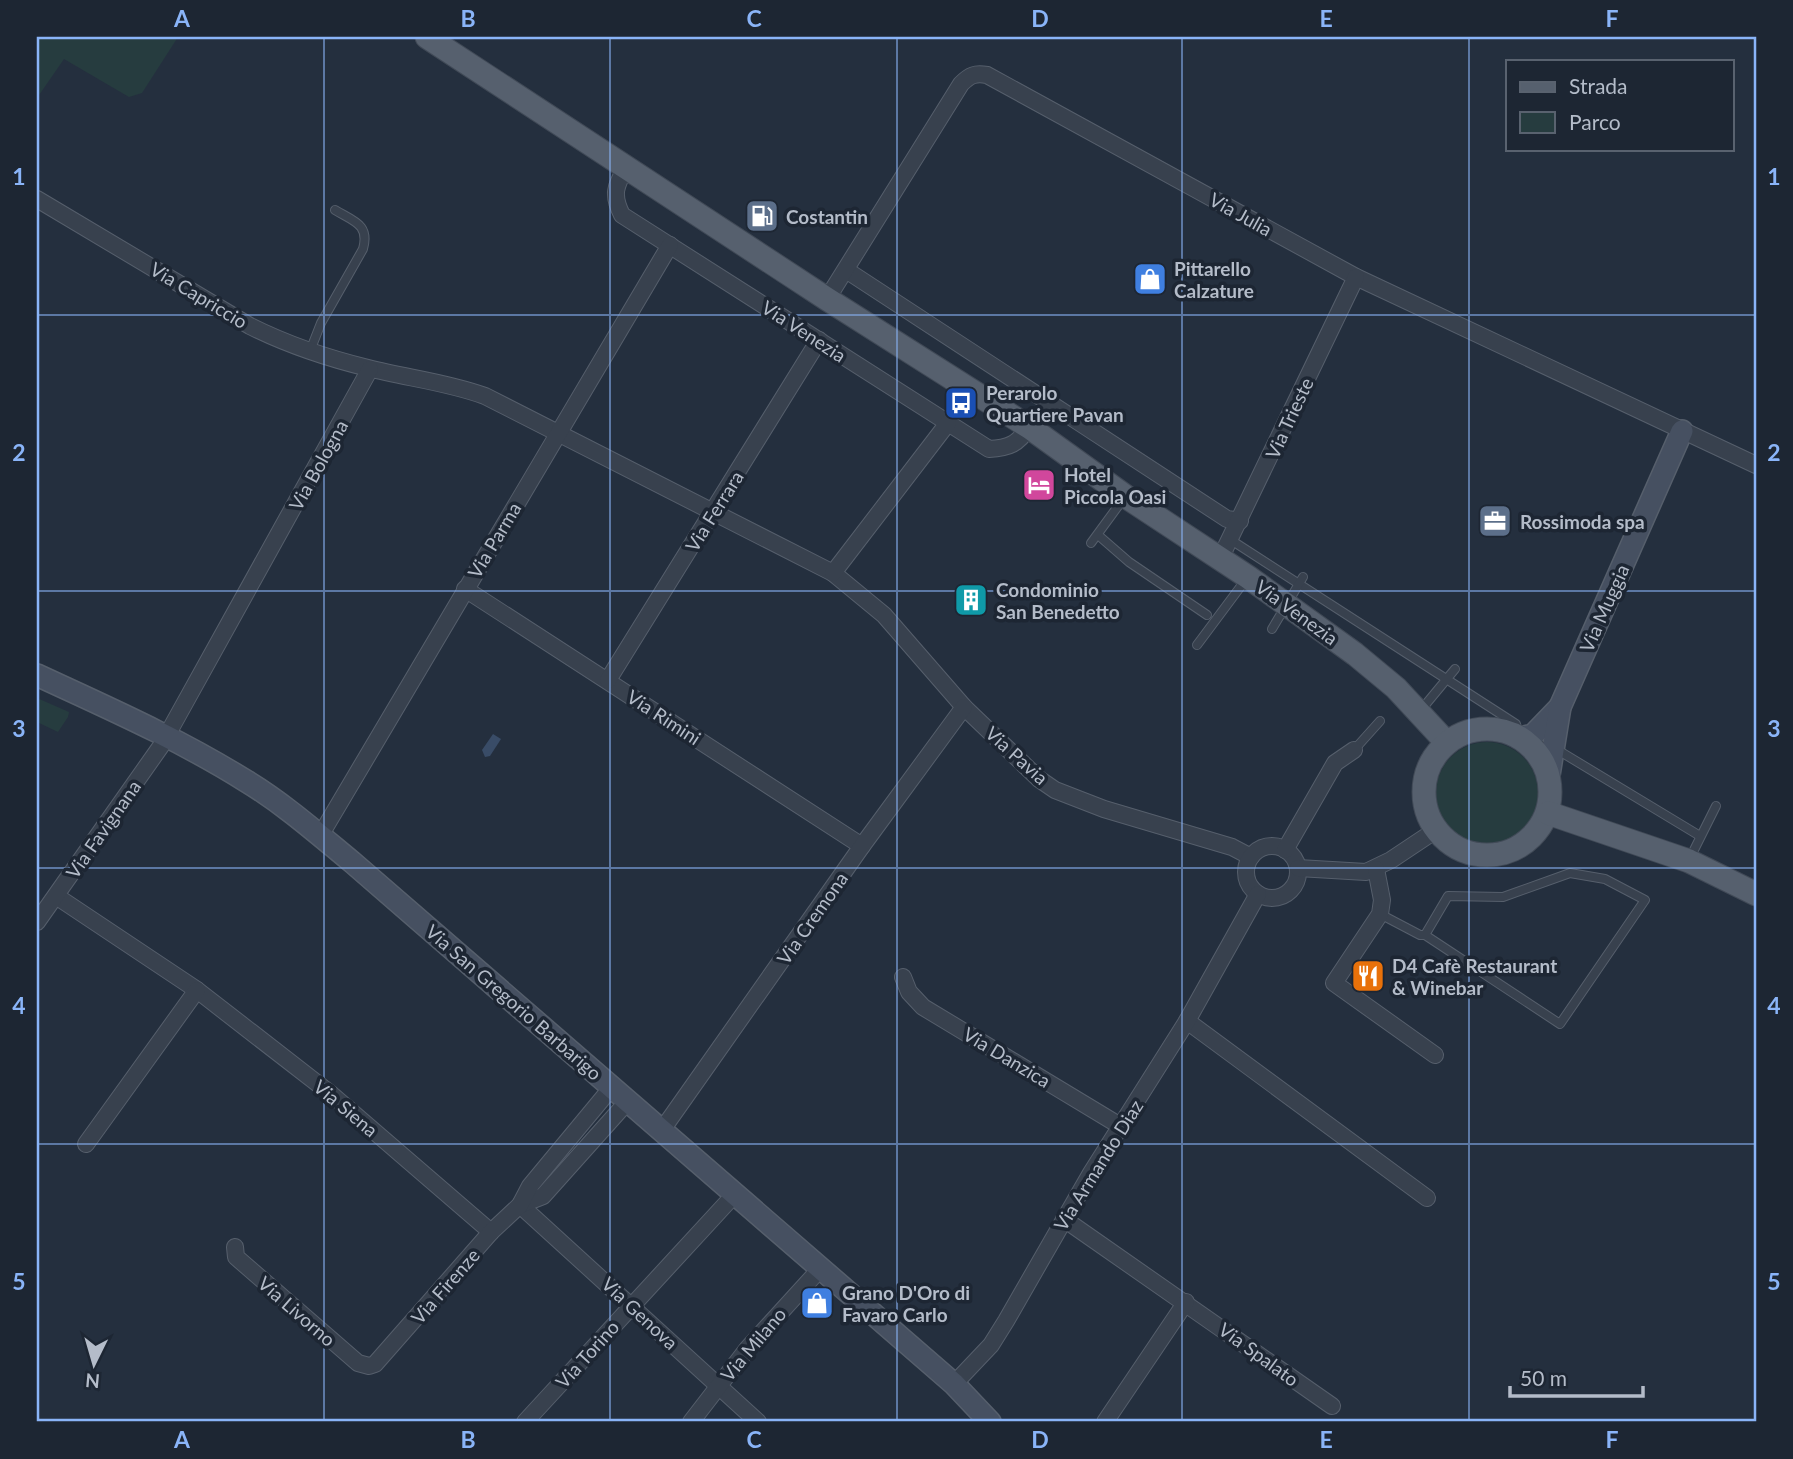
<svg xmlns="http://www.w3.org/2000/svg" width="1793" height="1459" viewBox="0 0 1793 1459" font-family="Lato,sans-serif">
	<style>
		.green { fill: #263c3f }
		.water { fill: #394c67 }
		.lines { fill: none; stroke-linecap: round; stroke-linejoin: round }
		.lane-casing { stroke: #565f6c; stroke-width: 10 }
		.street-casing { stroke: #565f6c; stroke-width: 18 }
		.secondary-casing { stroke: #565f6c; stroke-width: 24 }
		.primary-casing { stroke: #414a57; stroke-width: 25 }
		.lane { stroke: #38414e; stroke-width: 8 }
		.street { stroke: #38414e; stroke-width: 16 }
		.secondary { stroke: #465061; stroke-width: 21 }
		.primary { stroke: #56606e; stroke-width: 23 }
		.grid { fill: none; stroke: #8ab4f8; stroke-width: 2; stroke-opacity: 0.55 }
		.labels { text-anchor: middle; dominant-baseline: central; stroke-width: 7; stroke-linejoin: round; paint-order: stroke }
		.street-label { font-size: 19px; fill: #b4bcc9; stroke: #1d2633 }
		.poi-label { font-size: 19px; font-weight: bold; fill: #b4bcc9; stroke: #1d2633; text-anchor: start }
		.neatline { fill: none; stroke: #8ab4f8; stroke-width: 2.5 }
		.grid-label { font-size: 23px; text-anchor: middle; font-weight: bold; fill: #8ab4f8 }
	</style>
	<rect width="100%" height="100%" fill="#242f3e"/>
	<!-- green -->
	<g class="green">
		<path d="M37 37H178L142 93 129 97 64 59 37 98Z"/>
		<path d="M37 698 69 712 68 717 58 732 37 722Z"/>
		<circle cx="1487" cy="793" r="51"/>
	</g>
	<!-- water -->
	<path class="water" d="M493 734 501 739 490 756 485 757 482 750Z"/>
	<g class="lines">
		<defs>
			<g id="lane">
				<path d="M310 351 321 323 363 249C370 224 353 221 335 210"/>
				<path d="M1098 535 1129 562 1207 615"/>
				<path d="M1231 540 1516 724 1520 738"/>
				<path d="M1091 543 1124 498"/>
				<path d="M1272 629 1303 577"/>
				<path d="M1197 645 1247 578"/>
				<path d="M1421 710 1455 669"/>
				<path d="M1556 749 1700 836"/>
				<path d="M1354 750 1380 721"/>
				<path d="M1690 858 1716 806"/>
				<path d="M1380 914 1420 935H1425L1448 896 1503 897 1570 873 1605 879 1645 900 1560 1024 1425 935"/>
			</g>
			<g id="street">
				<path d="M626 168C615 186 612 195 622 215L989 449C1009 448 1018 444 1029 427"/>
				<path d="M37 199 250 326C288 345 327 358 368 368 407 378 447 382 485 396L833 573 884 615 964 707 1039 779 1055 790 1104 809 1232 847 1251 857"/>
				<path d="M846 270 1227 519 1240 521"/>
				<path d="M827 299 961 84C970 75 975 73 987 75L1356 277 1756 465"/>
				<path d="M1220 559 1356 277"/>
				<path d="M833 573 948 423"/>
				<path d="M465 589 862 846"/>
				<path d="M608 680 819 340"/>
				<path d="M320 836 670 245"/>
				<circle cx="1272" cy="872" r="26"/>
				<path d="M1285 850 1335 763 1354 750"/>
				<path d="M1298 868 1366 872 1391 860 1436 830"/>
				<path d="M1376 869 1382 900 1380 914 1334 983 1435 1055"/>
				<path d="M56 896 197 990 331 1094 491 1232"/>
				<path d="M37 922 161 746 370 369"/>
				<path d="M903 977 909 992 923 1007 1122 1127"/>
				<path d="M1187 1021 1427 1198"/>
				<path d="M662 1130 862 846 964 707"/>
				<path d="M86 1144 197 990"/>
				<path d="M520 1205 758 1422"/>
				<path d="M520 1205 543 1196 628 1101"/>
				<path d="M1064 1219 1332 1406"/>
				<path d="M235 1247 236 1257 358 1363 369 1366 375 1364 491 1232 520 1205 530 1186 612 1087"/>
				<path d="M954 1384 991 1345 1006 1321 1091 1173 1187 1021 1258 894"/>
				<path d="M525 1422 735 1194"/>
				<path d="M691 1422 748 1348 820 1269"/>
				<path d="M1105 1422 1186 1302"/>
			</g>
			<g id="secondary">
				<path d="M37 675C108 708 179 739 246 781 284 804 318 834 352 862L954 1384 990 1422"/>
				<path d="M1520 738 1533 735 1560 707"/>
				<path d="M1549 775 1560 707 1682 431"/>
			</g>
			<g id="primary">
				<path d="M427 37 827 299 1029 427 1125 496 1248 577 1355 654 1396 688 1447 743"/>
				<circle cx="1487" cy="792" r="63"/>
				<path d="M1548 813 1689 861 1756 894"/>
			</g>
		</defs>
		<!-- lane casing -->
		<use href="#lane" class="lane-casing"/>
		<!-- street casing -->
		<use href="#street" class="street-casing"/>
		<!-- secondary casing -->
		<use href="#secondary" class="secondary-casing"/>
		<!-- primary casing -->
		<use href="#primary" class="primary-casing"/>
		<!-- lane -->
		<use href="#lane" class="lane"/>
		<!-- street -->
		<use href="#street" class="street"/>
		<!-- secondary -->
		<use href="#secondary" class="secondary"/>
		<!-- primary -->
		<use href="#primary" class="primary"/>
	</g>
	<!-- grid -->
	<path class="grid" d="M324 37V1422M610 37V1422M897 37V1422M1182 37V1422M1469 37V1422M37 315H1756M37 591H1756M37 868H1756M37 1144H1756"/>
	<!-- icons -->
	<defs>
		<symbol id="fuel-square" viewBox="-11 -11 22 22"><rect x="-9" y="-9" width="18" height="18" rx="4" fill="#5c6f8a" stroke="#1d2633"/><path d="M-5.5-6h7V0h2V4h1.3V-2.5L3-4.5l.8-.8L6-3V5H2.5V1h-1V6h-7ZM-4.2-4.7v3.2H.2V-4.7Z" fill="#fff"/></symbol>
		<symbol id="shop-square" viewBox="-11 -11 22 22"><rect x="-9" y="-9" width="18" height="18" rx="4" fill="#3f7fe0" stroke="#1d2633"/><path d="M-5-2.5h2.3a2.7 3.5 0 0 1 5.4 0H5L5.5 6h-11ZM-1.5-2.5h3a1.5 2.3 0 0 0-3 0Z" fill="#fff"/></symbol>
		<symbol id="bus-square" viewBox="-11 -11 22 22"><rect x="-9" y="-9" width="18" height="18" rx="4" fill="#1a4fb4" stroke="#1d2633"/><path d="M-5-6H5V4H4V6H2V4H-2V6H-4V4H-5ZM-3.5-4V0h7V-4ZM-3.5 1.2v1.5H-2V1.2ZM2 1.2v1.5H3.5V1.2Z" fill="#fff"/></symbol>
		<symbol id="hotel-square" viewBox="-11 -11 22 22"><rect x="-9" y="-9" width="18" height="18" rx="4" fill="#d1479c" stroke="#1d2633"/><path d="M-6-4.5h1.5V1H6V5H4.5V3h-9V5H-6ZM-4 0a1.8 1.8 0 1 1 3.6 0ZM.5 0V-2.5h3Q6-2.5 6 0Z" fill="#fff"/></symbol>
		<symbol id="office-square" viewBox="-11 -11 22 22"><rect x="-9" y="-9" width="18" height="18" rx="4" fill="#5c6f8a" stroke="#1d2633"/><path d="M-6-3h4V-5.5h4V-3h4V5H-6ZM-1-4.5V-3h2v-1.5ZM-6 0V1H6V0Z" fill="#fff"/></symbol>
		<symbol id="building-square" viewBox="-11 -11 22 22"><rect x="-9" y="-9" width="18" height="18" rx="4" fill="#0f9aa8" stroke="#1d2633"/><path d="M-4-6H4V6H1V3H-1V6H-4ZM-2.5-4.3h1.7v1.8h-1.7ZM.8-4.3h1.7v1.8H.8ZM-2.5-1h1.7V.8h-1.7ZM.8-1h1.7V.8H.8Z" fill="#fff"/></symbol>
		<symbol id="restaurant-square" viewBox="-11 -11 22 22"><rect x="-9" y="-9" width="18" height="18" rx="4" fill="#e8710a" stroke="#1d2633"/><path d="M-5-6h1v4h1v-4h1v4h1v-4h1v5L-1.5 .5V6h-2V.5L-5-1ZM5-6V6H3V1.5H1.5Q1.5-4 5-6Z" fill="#fff"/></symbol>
	</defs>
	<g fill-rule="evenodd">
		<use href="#fuel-square" x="743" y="197" width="38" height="38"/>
		<use href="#shop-square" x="1131" y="260" width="38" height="38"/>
		<use href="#bus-square" x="942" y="384" width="38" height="38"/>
		<use href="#hotel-square" x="1020" y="466" width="38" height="38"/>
		<use href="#office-square" x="1476" y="502" width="38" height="38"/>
		<use href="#building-square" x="952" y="581" width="38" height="38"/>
		<use href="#restaurant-square" x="1349" y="957" width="38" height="38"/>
		<use href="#shop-square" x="798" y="1284" width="38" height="38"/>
	</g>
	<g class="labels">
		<!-- street labels -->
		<g class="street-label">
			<text transform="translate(1241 214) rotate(29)">Via Julia</text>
			<text transform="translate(199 295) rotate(31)">Via Capriccio</text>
			<text transform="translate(804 331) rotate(33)">Via Venezia</text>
			<text transform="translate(1289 418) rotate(-65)">Via Trieste</text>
			<text transform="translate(318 465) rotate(-61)">Via Bologna</text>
			<text transform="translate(714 511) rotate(-58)">Via Ferrara</text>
			<text transform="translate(494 540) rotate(-59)">Via Parma</text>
			<text transform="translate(1604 608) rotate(-66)">Via Muggia</text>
			<text transform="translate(1297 612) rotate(36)">Via Venezia</text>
			<text transform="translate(664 717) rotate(33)">Via Rimini</text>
			<text transform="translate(1017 755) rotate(42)">Via Pavia</text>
			<text transform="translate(103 829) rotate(-55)">Via Favignana</text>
			<text transform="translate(812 918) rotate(-55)">Via Cremona</text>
			<text transform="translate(514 1002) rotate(41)">Via San Gregorio Barbarigo</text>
			<text transform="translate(1007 1057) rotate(31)">Via Danzica</text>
			<text transform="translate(346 1108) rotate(40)">Via Siena</text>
			<text transform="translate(1098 1165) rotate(-58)">Via Armando Diaz</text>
			<text transform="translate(445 1286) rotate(-49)">Via Firenze</text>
			<text transform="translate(297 1311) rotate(41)">Via Livorno</text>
			<text transform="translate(640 1313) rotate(43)">Via Genova</text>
			<text transform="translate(753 1344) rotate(-50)">Via Milano</text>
			<text transform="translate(587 1354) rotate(-48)">Via Torino</text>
			<text transform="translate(1259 1354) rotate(36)">Via Spalato</text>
		</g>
		<!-- poi labels -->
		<g class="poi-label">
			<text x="786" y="216">Costantin</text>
			<text x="1174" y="268">Pittarello<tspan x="1174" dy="22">Calzature</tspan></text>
			<text x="986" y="392">Perarolo<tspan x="986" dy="22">Quartiere Pavan</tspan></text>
			<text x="1064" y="474">Hotel<tspan x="1064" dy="22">Piccola Oasi</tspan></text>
			<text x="1520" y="521">Rossimoda spa</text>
			<text x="996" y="589">Condominio<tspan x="996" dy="22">San Benedetto</tspan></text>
			<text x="1392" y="965">D4 Cafè Restaurant<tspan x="1392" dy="22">&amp; Winebar</tspan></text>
			<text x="842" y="1292">Grano D'Oro di<tspan x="842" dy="22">Favaro Carlo</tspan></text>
		</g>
	</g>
	<!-- border -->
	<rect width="1793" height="1459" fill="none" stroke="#1d2633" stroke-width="77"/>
	<!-- legend -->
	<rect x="1506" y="60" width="228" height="91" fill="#1d2633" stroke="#59626f" stroke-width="2"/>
	<rect x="1520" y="82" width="35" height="10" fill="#56606e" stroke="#59626f" stroke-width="2"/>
	<text x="1569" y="94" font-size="21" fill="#b4bcc9">Strada</text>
	<rect x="1520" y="112" width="35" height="21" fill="#263c3f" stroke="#59626f" stroke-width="2"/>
	<text x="1569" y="130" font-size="21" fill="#b4bcc9">Parco</text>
	<!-- north arrow -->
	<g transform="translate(94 1364) rotate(185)" stroke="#1d2633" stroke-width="5" paint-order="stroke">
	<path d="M0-5L12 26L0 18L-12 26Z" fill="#b4bcc9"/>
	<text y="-10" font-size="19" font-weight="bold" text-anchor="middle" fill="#b4bcc9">N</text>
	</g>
	<!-- scale -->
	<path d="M1510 1386v10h133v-10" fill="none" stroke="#b4bcc9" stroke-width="3.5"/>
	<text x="1520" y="1386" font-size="21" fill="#b4bcc9" stroke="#1d2633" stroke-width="5" paint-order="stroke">50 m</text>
	<rect x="38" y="38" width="1717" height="1382" class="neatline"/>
	<g class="grid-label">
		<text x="182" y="27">A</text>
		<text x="468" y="27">B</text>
		<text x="754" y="27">C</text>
		<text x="1040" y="27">D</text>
		<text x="1326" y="27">E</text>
		<text x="1612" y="27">F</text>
		<text x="19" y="185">1</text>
		<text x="1774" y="185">1</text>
		<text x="19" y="461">2</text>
		<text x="1774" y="461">2</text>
		<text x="19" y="737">3</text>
		<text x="1774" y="737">3</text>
		<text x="19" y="1014">4</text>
		<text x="1774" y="1014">4</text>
		<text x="19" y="1290">5</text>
		<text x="1774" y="1290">5</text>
		<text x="182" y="1448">A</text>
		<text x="468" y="1448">B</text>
		<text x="754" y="1448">C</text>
		<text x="1040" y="1448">D</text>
		<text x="1326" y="1448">E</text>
		<text x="1612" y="1448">F</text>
	</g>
</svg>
